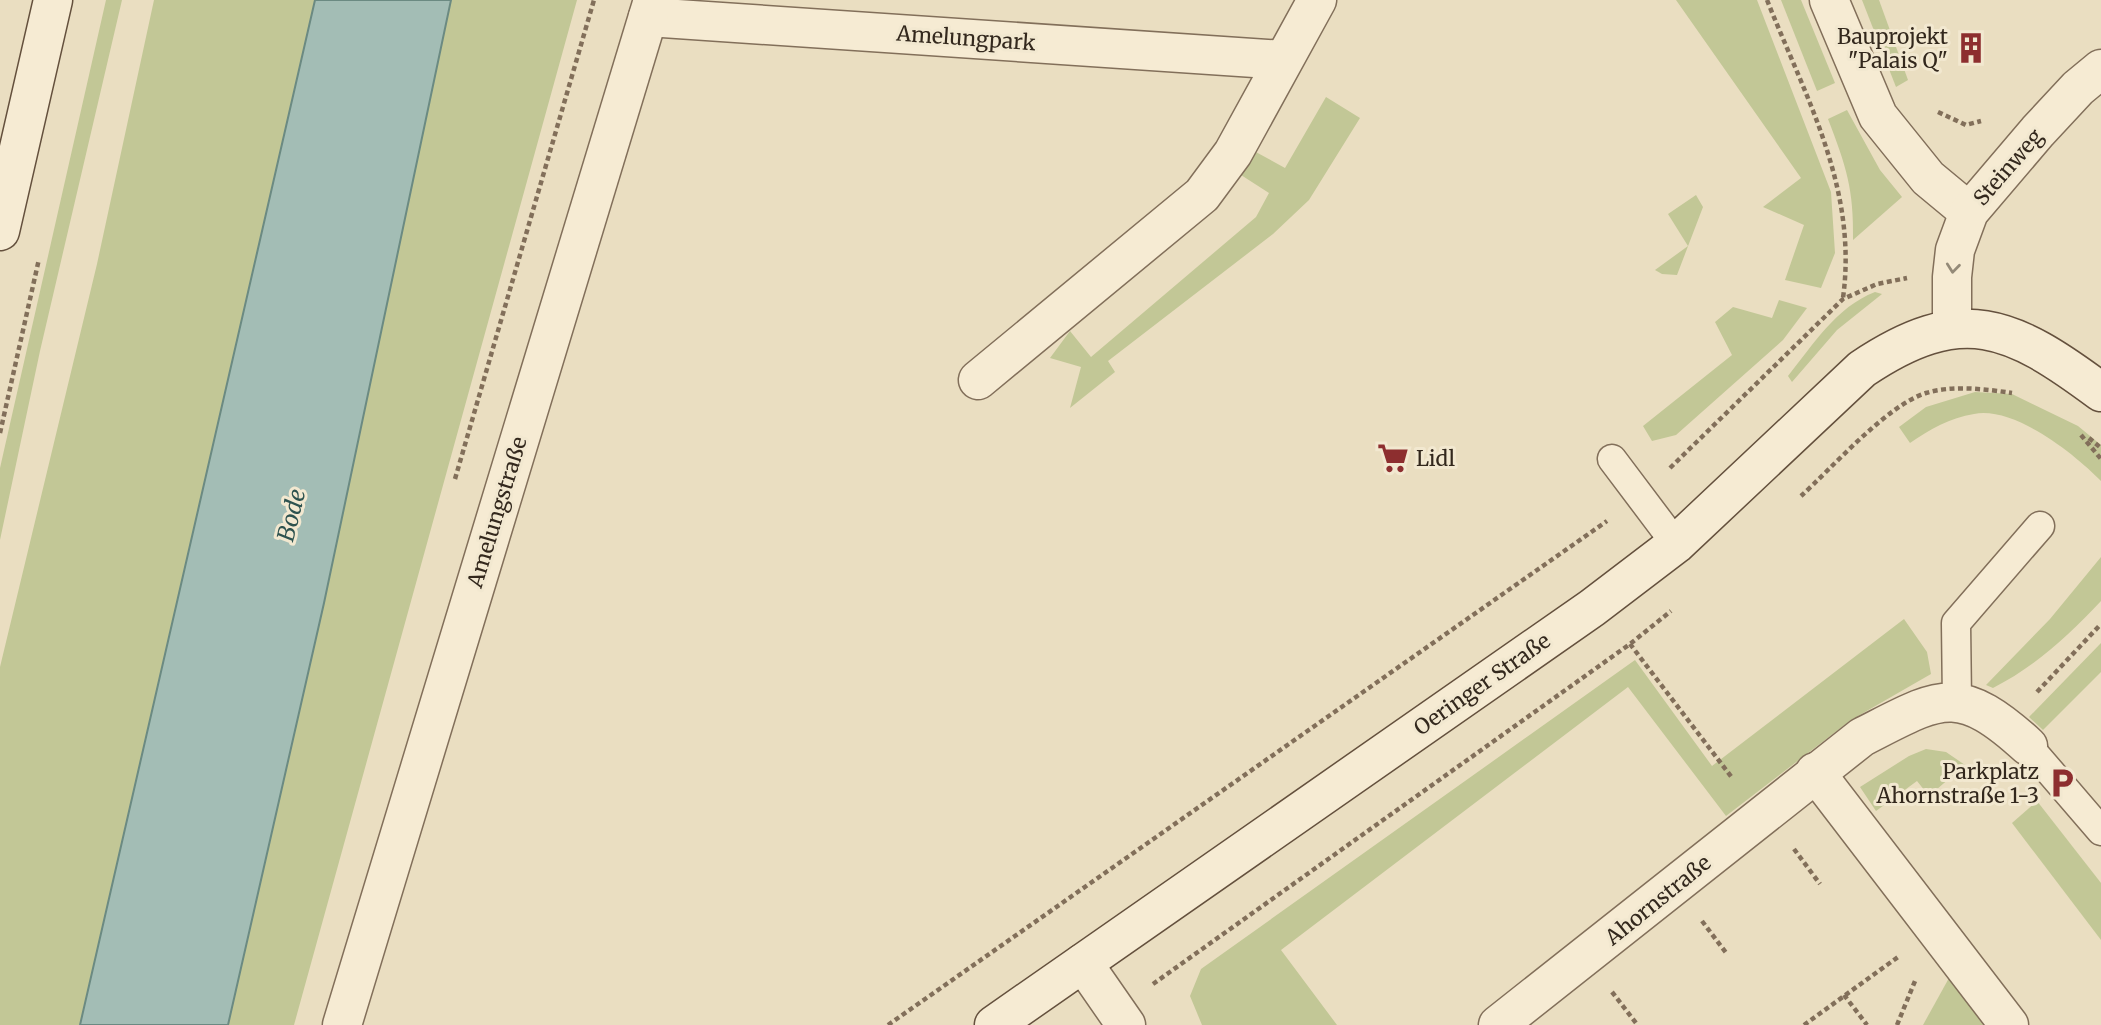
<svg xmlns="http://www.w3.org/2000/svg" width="2101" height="1025" viewBox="0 0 2101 1025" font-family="Merriweather,serif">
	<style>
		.green { fill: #c2c796 }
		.water { fill: #a3bdb5; stroke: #6b8a82; stroke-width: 2 }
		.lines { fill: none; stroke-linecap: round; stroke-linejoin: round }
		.service-casing { stroke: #826f5a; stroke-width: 31 }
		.minor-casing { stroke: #826f5a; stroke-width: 41 }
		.secondary-casing { stroke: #64503d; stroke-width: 41 }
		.path { stroke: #826f5a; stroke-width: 4.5; stroke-dasharray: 5 3.5; stroke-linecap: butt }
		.service { stroke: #f6ebd3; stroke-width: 28 }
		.minor { stroke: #f6ebd3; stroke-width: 38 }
		.secondary { stroke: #f6ebd3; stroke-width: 38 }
		.oneway { stroke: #948a78 }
		.labels { text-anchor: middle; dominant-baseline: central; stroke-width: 6; stroke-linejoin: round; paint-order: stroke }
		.poi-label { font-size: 21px; fill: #33281d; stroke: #f2e8d0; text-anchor: end }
		.street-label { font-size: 21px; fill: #33281d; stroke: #f2e8d0 }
		.water-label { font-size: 23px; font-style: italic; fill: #2d524f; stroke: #f2e8d0 }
	</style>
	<rect width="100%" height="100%" fill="#eadec1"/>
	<!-- green -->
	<g class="green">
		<path d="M106 0H122L40 351 0 540V468Z"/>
		<path d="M154 0H315L80 1025H0V667L97 264Z"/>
		<path d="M451 0H577L294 1025H228L324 603Z"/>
		<path d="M1676 0H1757L1831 192 1835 253 1821 288 1785 280 1804 225 1763 207 1801 178Z"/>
		<path d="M1781 0H1801L1835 83 1817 91Z"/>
		<path d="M1862 0H1879L1908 80 1896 87Z"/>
		<path d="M1326 97 1360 118 1309 200 1273 234 1108 361 1115 372 1070 408 1081 367 1050 358 1070 331 1091 357 1256 217 1269 193 1241 175 1254 151 1285 168Z"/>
		<path d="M1847 110 1880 170 1902 197 1853 240C1854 189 1846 166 1828 119Z"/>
		<path d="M1696 195 1703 207 1677 275 1662 274 1655 270 1688 246 1668 214Z"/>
		<path d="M1875 292 1882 294 1837 330 1792 382 1788 376C1813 345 1836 307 1875 292Z"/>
		<path d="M1779 300 1807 308 1783 340 1676 435 1652 441 1643 426 1732 355 1715 322 1733 307 1772 318Z"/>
		<path d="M1975 392 2012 394 2078 426 2101 445V481C2075 454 2014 406 1974 414 1950 418 1930 429 1910 443L1899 427 1926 407Z"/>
		<path d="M2101 557V601C2068 636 2036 666 1993 688L1986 685 2050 619Z"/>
		<path d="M1904 619 1927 652 1931 674 1851 720 1726 816 1628 687 1281 950 1337 1025H1202L1190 996 1201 969 1635 660 1712 766Z"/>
		<path d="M2101 643V672L2043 730 2029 717Z"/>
		<path d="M1926 749 1946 752 1965 765 1929 796 1917 781 1876 811 1860 787 1909 756Z"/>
		<path d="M2037 801 2101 883V940L2012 823Z"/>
		<path d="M1949 978 1984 1025H1923Z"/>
	</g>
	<!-- water -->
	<path class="water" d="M315 0H451L324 603 228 1025H80Z"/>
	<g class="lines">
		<defs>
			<g id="service">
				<path d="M1612 459 1676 544"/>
				<path d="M1957 702 1956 623 2040 526"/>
				<path d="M2028 746 2101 831"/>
			</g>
			<g id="minor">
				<path d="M1829 0 1878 116 1928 178 1969 212"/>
				<path d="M648 17 1283 60"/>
				<path d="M1952 327V277L1955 250 1969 212 2038 131 2078 88 2101 69"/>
				<path d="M978 380 1202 195 1233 153 1317 0"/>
				<path d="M1815 772 2009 1025"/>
				<path d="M1083 963 1126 1025"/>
				<path d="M342 1025 653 0"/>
				<path d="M1498 1025 1862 737C1939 698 1957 681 2028 746"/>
			</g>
			<g id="secondary">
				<path d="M0 231 53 0"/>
				<path d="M994 1025 1592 608 1676 544 1862 369C1962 302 2011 325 2101 392"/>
			</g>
		</defs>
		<!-- service casing -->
		<use href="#service" class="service-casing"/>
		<!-- minor casing -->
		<use href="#minor" class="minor-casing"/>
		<!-- secondary casing -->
		<use href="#secondary" class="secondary-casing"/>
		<!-- path -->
		<g class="path">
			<path d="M1767 0C1806 98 1858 189 1843 298"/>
			<path d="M1938 112 1966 125 1981 121"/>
			<path d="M0 433 39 259"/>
			<path d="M2081 435 2101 459"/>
			<path d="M2089 438 2101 448"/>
			<path d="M1670 468 1843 299 1877 284 1907 278"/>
			<path d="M455 479 594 0"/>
			<path d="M1801 496C1832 468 1887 405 1926 393 1952 385 1985 389 2012 393"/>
			<path d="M1630 644 1733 779"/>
			<path d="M2037 692 2101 624"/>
			<path d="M1794 849 1820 884"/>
			<path d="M1702 921 1727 954"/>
			<path d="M1153 984 1630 644 1671 611"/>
			<path d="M1612 992 1636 1023"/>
			<path d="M1844 995 1867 1025"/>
			<path d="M888 1025 1607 521"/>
			<path d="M1804 1025 1898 957"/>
			<path d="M1897 1025 1915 981"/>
		</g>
		<!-- service -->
		<use href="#service" class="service"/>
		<!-- minor -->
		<use href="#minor" class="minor"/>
		<!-- secondary -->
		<use href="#secondary" class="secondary"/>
	</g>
	<!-- one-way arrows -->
	<defs><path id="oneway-chevron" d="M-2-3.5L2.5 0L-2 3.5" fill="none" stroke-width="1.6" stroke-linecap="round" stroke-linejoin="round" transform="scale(1.75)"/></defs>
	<use class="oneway" href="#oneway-chevron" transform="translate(1953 268) rotate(96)"/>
	<!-- icons -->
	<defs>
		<symbol id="building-bare" viewBox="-9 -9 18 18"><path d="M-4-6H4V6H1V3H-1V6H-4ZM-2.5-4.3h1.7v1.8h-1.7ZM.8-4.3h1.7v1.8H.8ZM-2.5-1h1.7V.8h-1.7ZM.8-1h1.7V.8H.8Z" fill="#8d2e2f" stroke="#f2e8d0" stroke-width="2.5" paint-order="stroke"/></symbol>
		<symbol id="supermarket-bare" viewBox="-9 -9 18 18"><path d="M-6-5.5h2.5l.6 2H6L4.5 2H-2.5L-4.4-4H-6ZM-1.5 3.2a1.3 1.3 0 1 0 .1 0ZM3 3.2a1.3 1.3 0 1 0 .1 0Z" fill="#8d2e2f" stroke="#f2e8d0" stroke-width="2.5" paint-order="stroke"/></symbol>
		<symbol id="parking-bare" viewBox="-9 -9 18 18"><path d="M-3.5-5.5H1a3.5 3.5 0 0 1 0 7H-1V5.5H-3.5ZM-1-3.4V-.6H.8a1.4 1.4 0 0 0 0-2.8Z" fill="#8d2e2f" stroke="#f2e8d0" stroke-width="2.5" paint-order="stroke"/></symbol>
	</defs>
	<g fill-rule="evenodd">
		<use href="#building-bare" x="1949" y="26" width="44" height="44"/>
		<use href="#supermarket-bare" x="1371" y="436" width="44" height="44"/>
		<use href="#parking-bare" x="2040" y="761" width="44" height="44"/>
	</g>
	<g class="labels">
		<!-- poi labels -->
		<g class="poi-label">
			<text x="1948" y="36">Bauprojekt<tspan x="1948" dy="24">"Palais Q"</tspan></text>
			<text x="1416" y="458" text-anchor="start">Lidl</text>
			<text x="2039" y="771">Parkplatz<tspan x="2039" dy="24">Ahornstraße 1-3</tspan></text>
		</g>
		<!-- street labels -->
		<g class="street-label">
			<text transform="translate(966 38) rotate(4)">Amelungpark</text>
			<text transform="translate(2008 167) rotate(-49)">Steinweg</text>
			<text transform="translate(497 512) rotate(-73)">Amelungstraße</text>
			<text transform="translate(1482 684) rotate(-35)">Oeringer Straße</text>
			<text transform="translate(1658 900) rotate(-39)">Ahornstraße</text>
		</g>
		<!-- water labels -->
		<g class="water-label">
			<text transform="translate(291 515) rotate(-76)">Bode</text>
		</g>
	</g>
</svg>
